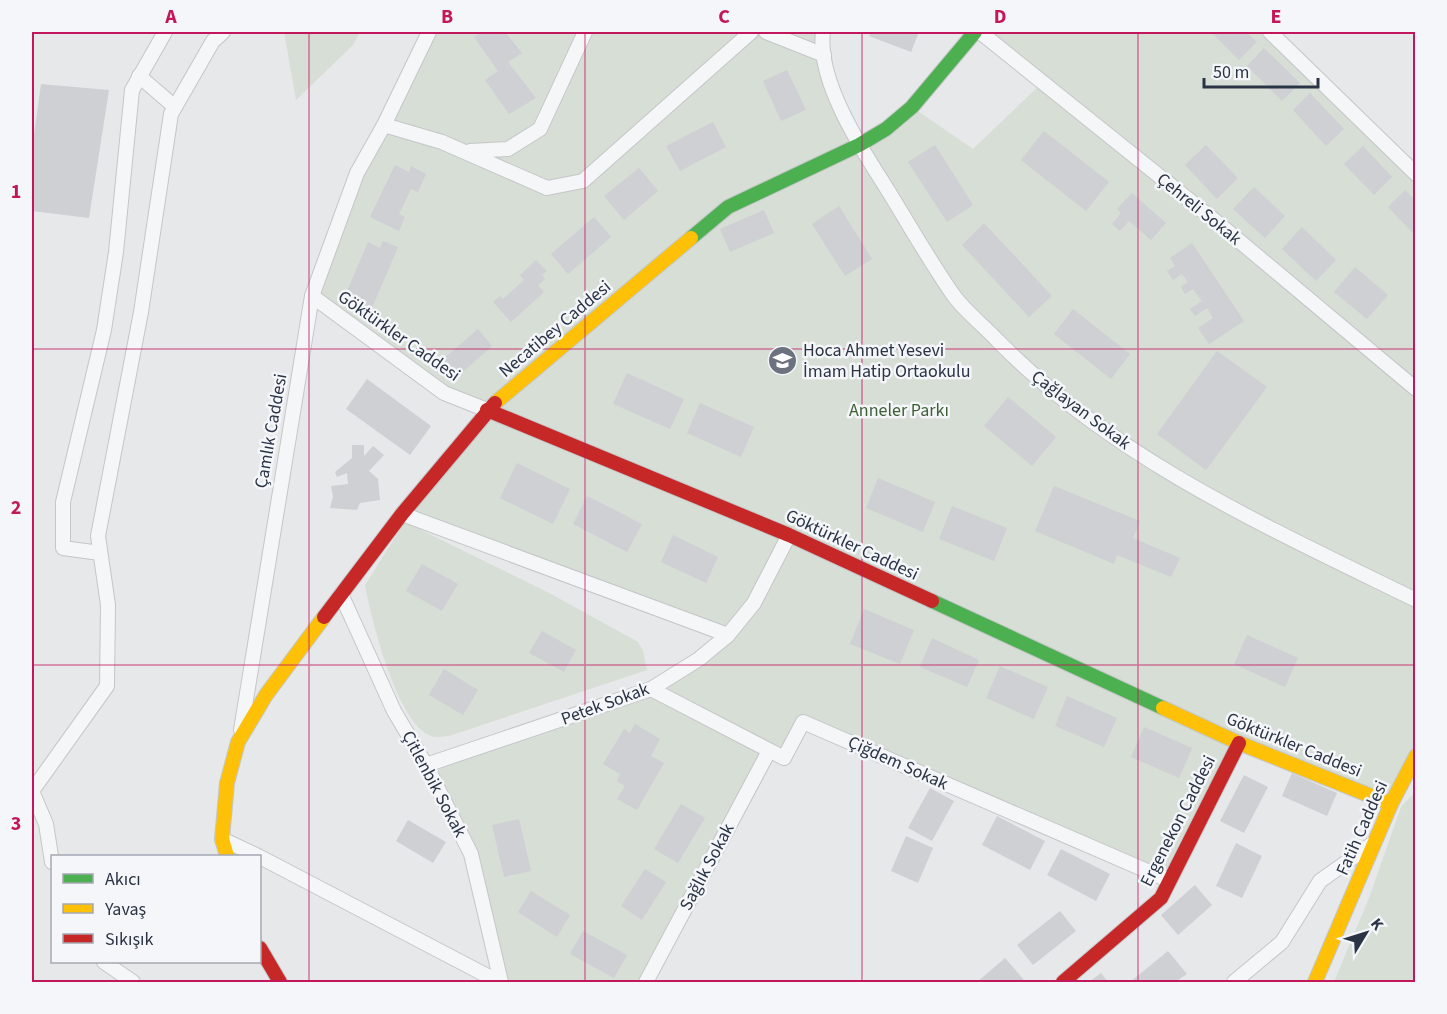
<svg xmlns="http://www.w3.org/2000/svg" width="1447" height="1014" viewBox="0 0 1447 1014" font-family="'Source Sans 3',sans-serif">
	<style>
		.green { fill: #d6ded6 }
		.building { fill: #ced0d3 }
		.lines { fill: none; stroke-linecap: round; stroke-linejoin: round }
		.street-casing { stroke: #c4c6c8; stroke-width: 16 }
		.fast-casing { stroke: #c4c6c8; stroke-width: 16 }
		.slow-casing { stroke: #c4c6c8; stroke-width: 16 }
		.jam-casing { stroke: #c4c6c8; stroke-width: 16 }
		.street { stroke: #f5f6f7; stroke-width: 14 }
		.fast { stroke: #4caf50; stroke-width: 14 }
		.slow { stroke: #ffc107; stroke-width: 14 }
		.jam { stroke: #c62828; stroke-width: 14 }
		.grid { fill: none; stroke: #c2185b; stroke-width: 1.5; stroke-opacity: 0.55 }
		.labels { text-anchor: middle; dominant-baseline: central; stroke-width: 5; stroke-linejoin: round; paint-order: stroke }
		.street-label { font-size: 18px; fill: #2b3445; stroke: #f4f6f9 }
		.poi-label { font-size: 18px; fill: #2b3445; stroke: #f4f6f9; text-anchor: start }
		.park-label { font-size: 18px; fill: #3f6138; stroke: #f4f6f9 }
		.neatline { fill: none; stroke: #c2185b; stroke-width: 2 }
		.grid-label { font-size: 20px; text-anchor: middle; font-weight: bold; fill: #c2185b }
	</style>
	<rect width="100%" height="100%" fill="#e6e8ea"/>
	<!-- green -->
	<g class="green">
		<path d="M284 32H360L353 45 296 100Z"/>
		<path d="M429 32H823L824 55 859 144 912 107 973 149 1043 82 980 32H1270L1415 174V756L1391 804 1239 743 1168 880 803 722 784 758 770 751 646 982H501L471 854 426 765 651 689 727 635 402 514 487 410 444 393 312 296 357 173Z"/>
		<path d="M405 522 551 594 638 642 643 651 647 670 449 736C444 736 436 738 431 736 397 724 371 618 365 585Z"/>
		<path d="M1415 792V982H1334L1369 898 1401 807Z"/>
	</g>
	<!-- building -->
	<g class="building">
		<path d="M482 32H505L522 53 508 62 536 98 509 114 485 80 498 71 474 37Z"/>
		<path d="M871 32H919L911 52 869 36Z"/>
		<path d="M1211 32H1246L1257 42 1239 60Z"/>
		<path d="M1264 48 1300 83 1282 101 1247 66Z"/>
		<path d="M787 70 806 110 781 121 763 81Z"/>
		<path d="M41 84 109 90 89 218 32 211V149Z"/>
		<path d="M1310 93 1344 129 1326 146 1293 110Z"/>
		<path d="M713 122 726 147 680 171 666 146Z"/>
		<path d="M1044 131 1109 182 1086 211 1021 160Z"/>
		<path d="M935 145 973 205 947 222 908 162Z"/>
		<path d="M1206 145 1238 178 1217 199 1185 165Z"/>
		<path d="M1363 146 1392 177 1374 195 1344 164Z"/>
		<path d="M395 165 409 172 411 166 426 174 418 192 411 189 399 214 405 217 399 231 370 217Z"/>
		<path d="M639 168 658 191 624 220 604 196Z"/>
		<path d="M1254 187 1285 216 1265 238 1233 209Z"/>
		<path d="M1405 190 1416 201 1414 234 1388 207Z"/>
		<path d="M1132 193 1166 223 1151 240 1129 221 1120 231 1112 224 1121 213 1117 209Z"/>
		<path d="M839 206 872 259 845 276 812 224Z"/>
		<path d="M764 210 774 233 730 252 720 229Z"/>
		<path d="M594 217 611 237 568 274 551 254Z"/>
		<path d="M984 223 1052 296 1029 317 962 245Z"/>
		<path d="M1302 227 1336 260 1316 281 1282 249Z"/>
		<path d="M383 241 398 247 372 308 345 296 368 242 380 248Z"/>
		<path d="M1192 243 1244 321 1209 344 1198 328 1213 318 1207 308 1195 316 1190 309 1202 301 1193 289 1185 294 1181 287 1188 282 1182 274 1173 280 1167 271 1175 266 1170 258Z"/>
		<path d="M536 260 547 271 542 275 545 279 538 285 544 292 511 322 493 302 500 296 503 299 524 280 520 275Z"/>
		<path d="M1355 267 1388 295 1367 319 1334 292Z"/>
		<path d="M1073 309 1130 354 1111 379 1054 334Z"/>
		<path d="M478 329 492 346 456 378 441 361Z"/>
		<path d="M1217 351 1267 387 1206 470 1157 434Z"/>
		<path d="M627 373 684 399 670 429 613 404Z"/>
		<path d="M367 379 431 426 410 455 346 409Z"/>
		<path d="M1008 397 1056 437 1032 466 984 426Z"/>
		<path d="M700 403 754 427 741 457 687 433Z"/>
		<path d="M352 445H364V456L373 446 384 455 369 471 378 479 380 500 360 503 357 510 330 508 333 497 331 486 348 484 347 473 337 477 335 472 352 458Z"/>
		<path d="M517 463 570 489 553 524 500 498Z"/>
		<path d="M878 478 935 502 923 532 866 508Z"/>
		<path d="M1054 486 1140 521 1133 538 1180 558 1171 577 1117 555 1114 564 1035 531Z"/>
		<path d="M587 496 642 524 627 552 573 524Z"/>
		<path d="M952 506 1007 528 994 561 939 539Z"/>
		<path d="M673 535 718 557 706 583 661 562Z"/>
		<path d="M422 564 458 584 442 611 406 591Z"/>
		<path d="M864 609 914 630 900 664 850 644Z"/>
		<path d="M542 631 576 650 564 672 529 653Z"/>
		<path d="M1247 635 1298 658 1285 687 1234 664Z"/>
		<path d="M932 638 979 660 967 687 920 667Z"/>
		<path d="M1000 666 1048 687 1034 719 986 698Z"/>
		<path d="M444 669 478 690 463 715 429 695Z"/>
		<path d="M1067 696 1117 718 1104 747 1055 726Z"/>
		<path d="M635 724 660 739 651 756 664 763 637 810 617 799 625 786 617 781 620 774 603 764 624 729 630 733Z"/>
		<path d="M1144 727 1192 748 1179 778 1131 757Z"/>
		<path d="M1292 773 1337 793 1327 816 1282 796Z"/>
		<path d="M1244 775 1268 787 1244 833 1220 821Z"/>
		<path d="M930 788 954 801 932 841 908 828Z"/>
		<path d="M681 804 705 818 678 863 654 849Z"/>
		<path d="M997 816 1045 841 1030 870 982 845Z"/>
		<path d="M519 819 531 871 504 877 492 825Z"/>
		<path d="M408 820 446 842 433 863 396 841Z"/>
		<path d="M906 836 933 848 918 883 891 871Z"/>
		<path d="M1236 843 1262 856 1242 898 1216 886Z"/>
		<path d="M1061 849 1110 874 1096 901 1047 875Z"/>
		<path d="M645 869 666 882 642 920 621 906Z"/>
		<path d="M1195 885 1212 905 1178 935 1161 915Z"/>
		<path d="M531 891 570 915 557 937 518 912Z"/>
		<path d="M1060 911 1076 931 1033 965 1017 945Z"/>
		<path d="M583 931 627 955 614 978 570 954Z"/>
		<path d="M1168 951 1187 974 1175 982H1130Z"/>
		<path d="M1005 958 1024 980 1021 982H977Z"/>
		<path d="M1101 973 1108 982H1089Z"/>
	</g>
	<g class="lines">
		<defs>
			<g id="street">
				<path d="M766 32 824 55"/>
				<path d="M823 32C817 78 857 142 882 181 906 219 928 259 954 296 966 312 984 326 998 341 1114 459 1269 528 1416 600"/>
				<path d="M980 32 1219 224 1416 389"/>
				<path d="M1270 32 1416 174"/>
				<path d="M139 76 175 107"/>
				<path d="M384 125 442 142 547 188 583 181 751 32"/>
				<path d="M470 151 508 149 540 129 585 32"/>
				<path d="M312 296 444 393 487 410"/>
				<path d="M402 514 728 635"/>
				<path d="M100 553 63 548V502L104 330 116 252 132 90 165 32"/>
				<path d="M341 594 394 711 426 765 471 854 501 982"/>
				<path d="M651 689 784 758 803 722 1168 880"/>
				<path d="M241 730 312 296 357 173 384 125 429 32"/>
				<path d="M426 765 651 689 699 659 728 635 754 603 789 535"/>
				<path d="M32 791 107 686 108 605 98 536 141 312 171 114 213 41 223 32"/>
				<path d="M32 791 46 824 52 862"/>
				<path d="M222 839 258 856"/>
				<path d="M260 857 499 982"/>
				<path d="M104 962 133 982"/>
				<path d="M646 982 769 751"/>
				<path d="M1234 982 1282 942 1320 881 1372 844"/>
			</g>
			<g id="fast">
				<path d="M691 238 728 207 859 145 886 129 912 107 975 32"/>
				<path d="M932 601 1163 708"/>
			</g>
			<g id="slow">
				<path d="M495 403 691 238"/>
				<path d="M1163 708 1239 743 1391 804"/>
				<path d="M227 856 222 839 227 783 238 742 266 695 324 617"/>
				<path d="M1315 982 1391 804 1416 756"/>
			</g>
			<g id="jam">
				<path d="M487 410 789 535 932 601"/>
				<path d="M324 617 402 514 495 403"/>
				<path d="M260 948 280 982"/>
				<path d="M1063 982 1161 898 1239 743"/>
			</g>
		</defs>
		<!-- street casing -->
		<use href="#street" class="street-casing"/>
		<!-- fast casing -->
		<use href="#fast" class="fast-casing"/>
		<!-- slow casing -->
		<use href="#slow" class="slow-casing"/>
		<!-- jam casing -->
		<use href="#jam" class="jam-casing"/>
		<!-- street -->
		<use href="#street" class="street"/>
		<!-- fast -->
		<use href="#fast" class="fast"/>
		<!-- slow -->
		<use href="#slow" class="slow"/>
		<!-- jam -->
		<use href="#jam" class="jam"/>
	</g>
	<!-- grid -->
	<path class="grid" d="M309 32V982M585 32V982M862 32V982M1138 32V982M32 349H1416M32 665H1416"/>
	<!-- icons -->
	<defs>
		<symbol id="school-disc" viewBox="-11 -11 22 22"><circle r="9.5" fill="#6c737f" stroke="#f4f6f9"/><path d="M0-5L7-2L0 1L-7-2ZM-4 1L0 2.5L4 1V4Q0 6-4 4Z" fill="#fff"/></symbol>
	</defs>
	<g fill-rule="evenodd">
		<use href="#school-disc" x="766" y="344" width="33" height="33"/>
	</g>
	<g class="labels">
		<!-- street labels -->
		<g class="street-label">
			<text transform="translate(1199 209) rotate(39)">Çehreli Sokak</text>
			<text transform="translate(555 329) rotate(-40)">Necatibey Caddesi</text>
			<text transform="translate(399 336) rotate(35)">Göktürkler Caddesi</text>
			<text transform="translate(1081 410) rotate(37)">Çağlayan Sokak</text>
			<text transform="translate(271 431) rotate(-80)">Çamlık Caddesi</text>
			<text transform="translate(852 545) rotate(25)">Göktürkler Caddesi</text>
			<text transform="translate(605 704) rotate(-20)">Petek Sokak</text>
			<text transform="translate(1294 745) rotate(22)">Göktürkler Caddesi</text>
			<text transform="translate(898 763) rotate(24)">Çiğdem Sokak</text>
			<text transform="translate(434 784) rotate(62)">Çitlenbik Sokak</text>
			<text transform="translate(1178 821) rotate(-63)">Ergenekon Caddesi</text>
			<text transform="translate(1362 828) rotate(-66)">Fatih Caddesi</text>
			<text transform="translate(707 867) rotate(-62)">Sağlık Sokak</text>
		</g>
		<!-- poi labels -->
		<g class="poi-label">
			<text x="803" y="350">Hoca Ahmet Yesevi<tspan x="803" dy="21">İmam Hatip Ortaokulu</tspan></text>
		</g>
		<!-- park labels -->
		<g class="park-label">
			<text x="899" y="410">Anneler Parkı</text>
		</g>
	</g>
	<!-- border -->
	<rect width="1447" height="1014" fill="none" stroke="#f4f6f9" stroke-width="66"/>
	<!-- legend -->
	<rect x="51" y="855" width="210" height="108" fill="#f4f6f9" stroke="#a4a8b1" stroke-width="1.5"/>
	<rect x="63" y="874" width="30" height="9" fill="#4caf50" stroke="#a4a8b1" stroke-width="1.5"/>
	<text x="105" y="885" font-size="18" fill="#2b3445">Akıcı</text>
	<rect x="63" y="904" width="30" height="9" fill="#ffc107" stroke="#a4a8b1" stroke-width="1.5"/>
	<text x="105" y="915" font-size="18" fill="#2b3445">Yavaş</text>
	<rect x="63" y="934" width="30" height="9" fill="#c62828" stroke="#a4a8b1" stroke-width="1.5"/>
	<text x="105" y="945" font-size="18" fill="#2b3445">Sıkışık</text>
	<!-- north arrow -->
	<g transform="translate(1366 933) rotate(52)" stroke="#f4f6f9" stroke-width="4.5" paint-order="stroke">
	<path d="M0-4.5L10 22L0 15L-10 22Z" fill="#2b3445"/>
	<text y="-9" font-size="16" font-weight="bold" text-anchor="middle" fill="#2b3445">K</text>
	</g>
	<!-- scale -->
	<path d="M1204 78v9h114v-9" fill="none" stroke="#2b3445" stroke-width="3"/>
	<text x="1213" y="78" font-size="18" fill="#2b3445" stroke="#f4f6f9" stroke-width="4.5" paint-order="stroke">50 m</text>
	<rect x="33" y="33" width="1381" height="948" class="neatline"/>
	<g class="grid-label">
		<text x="171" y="23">A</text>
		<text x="447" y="23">B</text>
		<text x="724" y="23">C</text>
		<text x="1000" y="23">D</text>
		<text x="1276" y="23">E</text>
		<text x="16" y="198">1</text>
		<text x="16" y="514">2</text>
		<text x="16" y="830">3</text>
	</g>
</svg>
